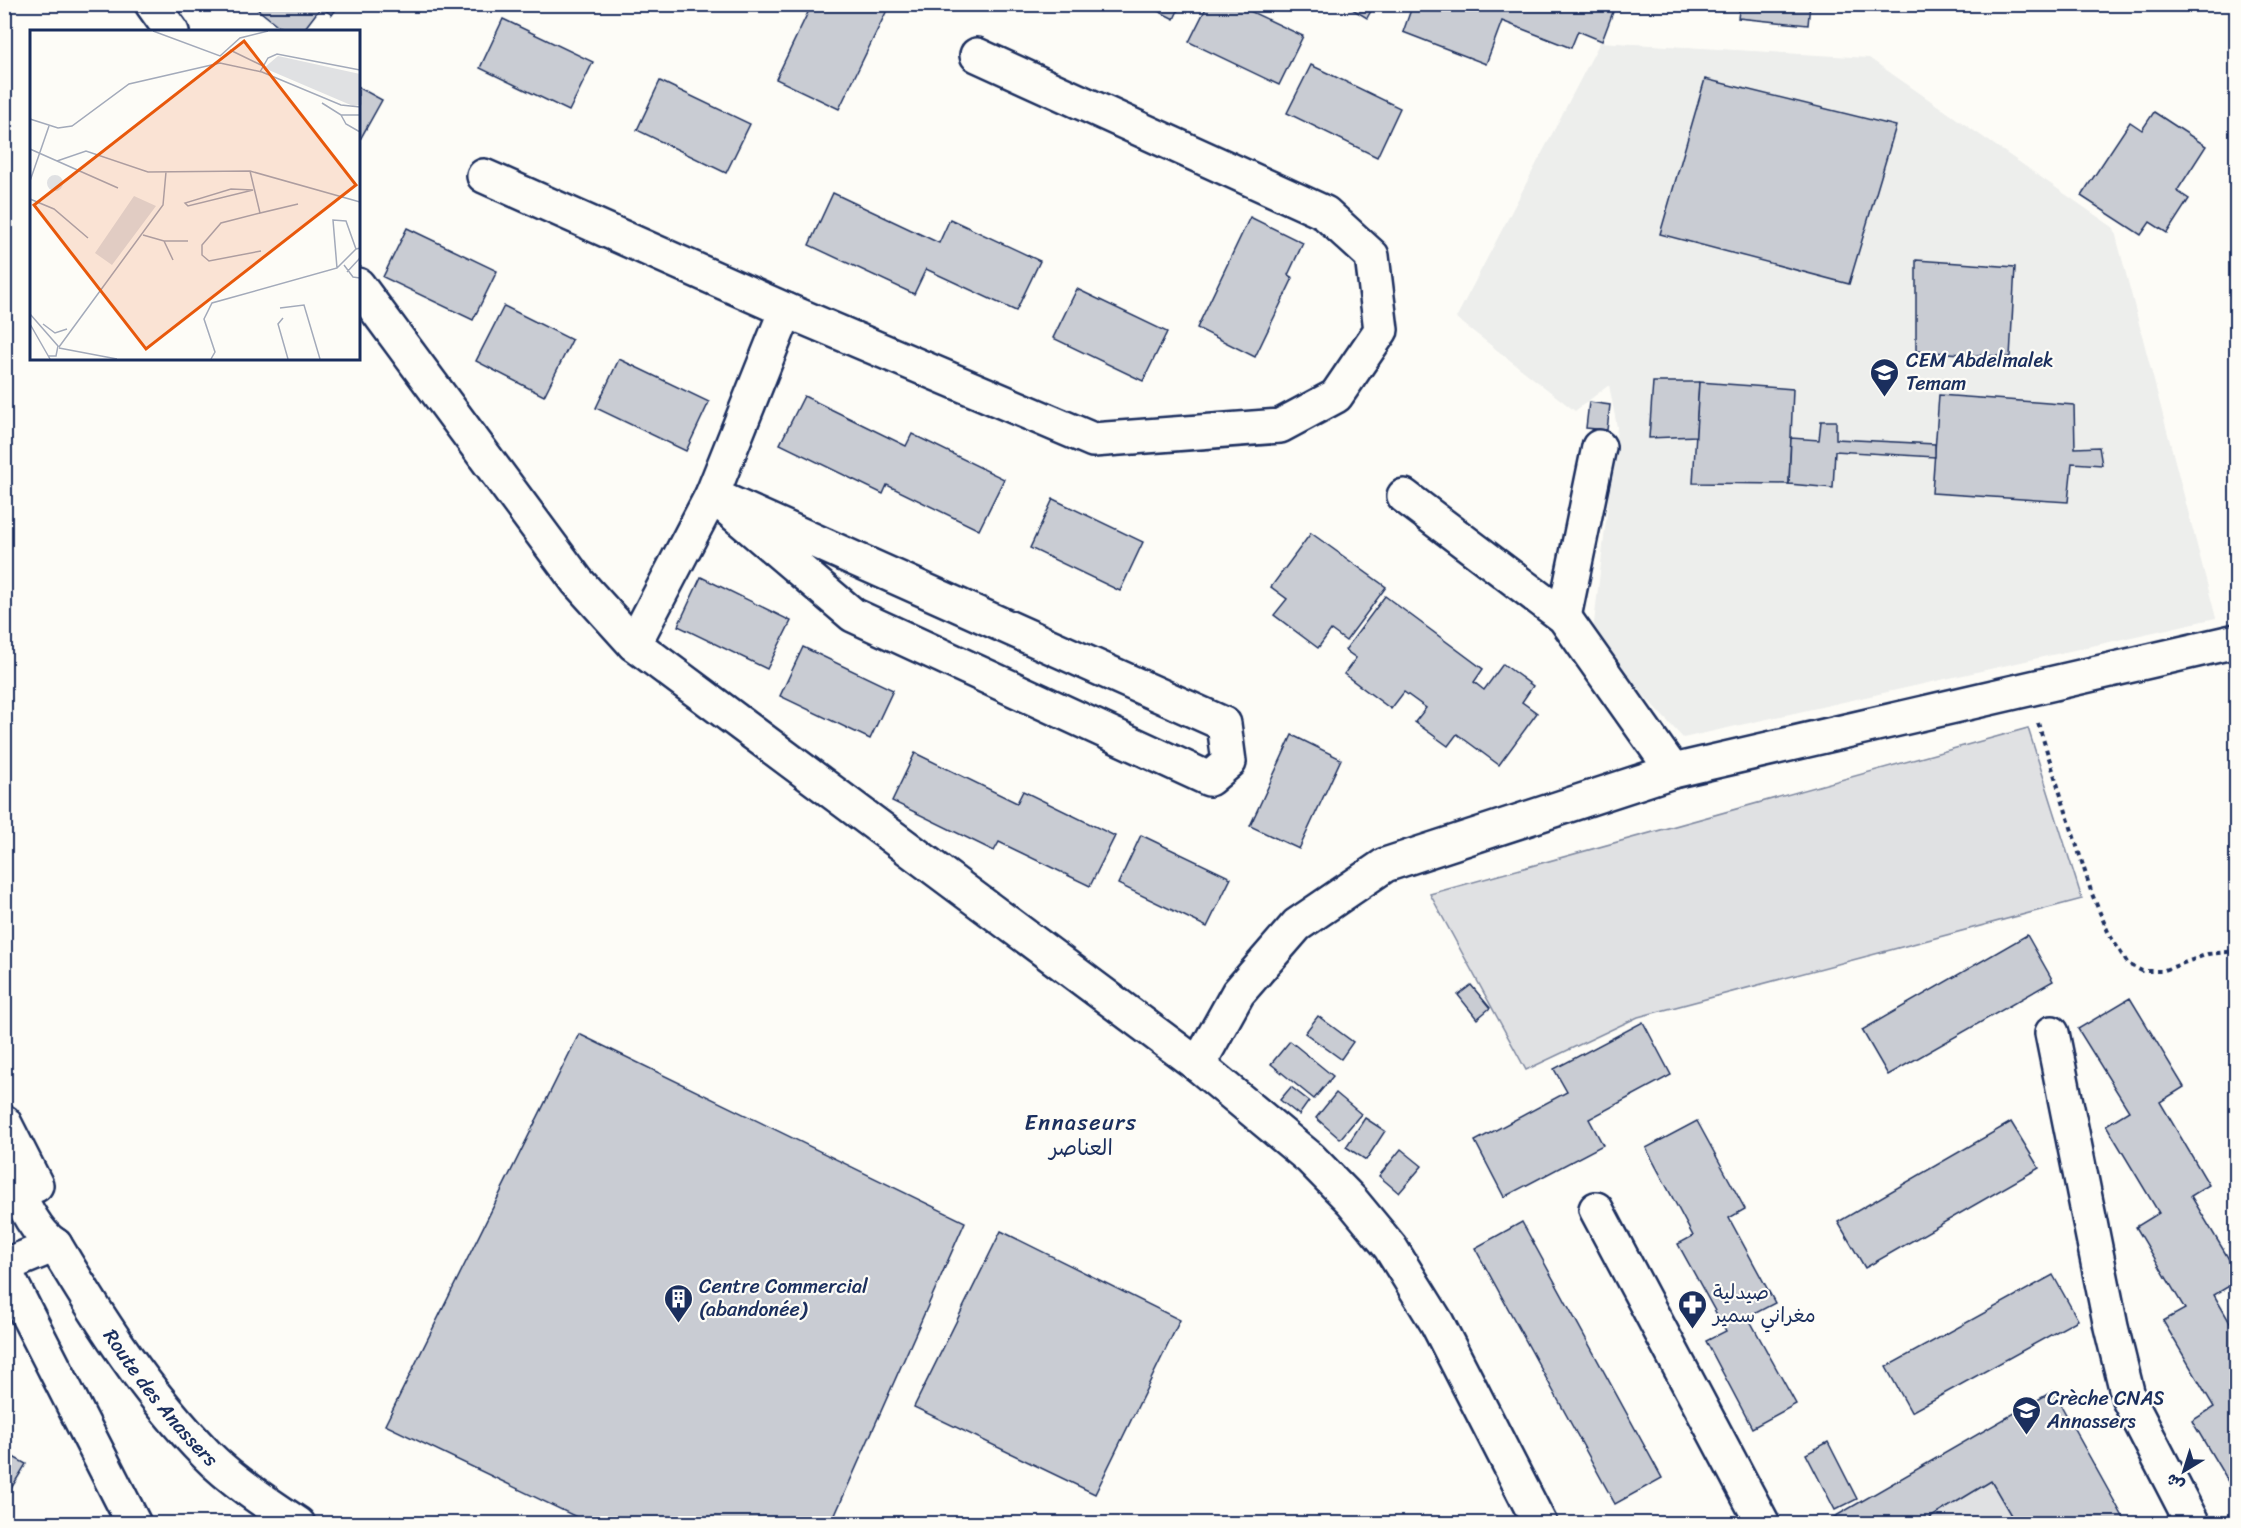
<svg xmlns="http://www.w3.org/2000/svg" width="2241" height="1528" viewBox="0 0 2241 1528" font-family="Sriracha,'Playpen Sans Arabic',sans-serif">
	<style>
		.built { fill: #edeeec }
		.green { fill: #e0e1e3; stroke: #7e88a0; stroke-width: 1.5 }
		.building { fill: #c9ccd3; stroke: #1b2f5e; stroke-width: 1.5 }
		.lines { fill: none; stroke-linecap: round; stroke-linejoin: round }
		.minor-casing { stroke: #1b2f5e; stroke-width: 38 }
		.major-casing { stroke: #1b2f5e; stroke-width: 38 }
		.path { stroke: #1b2f5e; stroke-width: 4; stroke-dasharray: 4.5 4.5; stroke-linecap: butt }
		.minor { stroke: #fdfcf7; stroke-width: 33 }
		.major { stroke: #fdfcf7; stroke-width: 33 }
		.labels { text-anchor: middle; dominant-baseline: central; stroke-width: 4.5; stroke-linejoin: round; paint-order: stroke }
		.poi-label { font-size: 20px; fill: #1b2f5e; stroke: #fdfcf7; text-anchor: start }
		.street-label { font-size: 20px; fill: #1b2f5e; stroke: #fdfcf7 }
		.quarter-label { font-size: 22px; letter-spacing: 1.5px; fill: #1b2f5e; stroke: #fdfcf7 }
		.inset-road { fill: none; stroke: #a3aaba; stroke-width: 1.5 }
		.view { fill: #e8590c; fill-opacity: 0.15; stroke: #e8590c; stroke-width: 3 }
		.inset-edge { fill: none; stroke: #1b2f5e; stroke-width: 3 }
	</style>
	<rect width="100%" height="100%" fill="#fdfcf7"/>
	<filter id="ink" filterUnits="userSpaceOnUse"><feTurbulence type="fractalNoise" baseFrequency=".0167" numOctaves="2"/><feDisplacementMap in="SourceGraphic" scale="12" xChannelSelector="R" yChannelSelector="G"/><feConvolveMatrix kernelMatrix="1 2 1 2 8 2 1 2 1" color-interpolation-filters="sRGB"/></filter>
	<g filter="url(#ink)">
		<!-- built -->
		<path class="built" d="M1600 42 1869 58 2114 228 2216 618 1683 738 1592 640 1617 427 1609 385 1575 411 1456 318Z"/>
		<!-- green -->
		<g class="green">
			<path d="M2028 728 2082 899 1638 1017 1526 1070 1430 894Z"/>
			<path d="M1991 1481 2016 1523 1920 1524Z"/>
		</g>
		<!-- building -->
		<g class="building">
			<path d="M251 4H340L332 15 321 7 302 32H286Z"/>
			<path d="M812 4H890L839 109 776 79Z"/>
			<path d="M1144 4H1181L1174 19Z"/>
			<path d="M1208 4H1235L1303 36 1279 85 1189 42Z"/>
			<path d="M1344 4H1375L1367 18Z"/>
			<path d="M1413 4H1616L1602 41 1578 31 1571 48 1502 21 1486 64 1403 32Z"/>
			<path d="M1740 4H1810L1808 25 1738 18Z"/>
			<path d="M503 19 593 62 569 111 480 68Z"/>
			<path d="M1311 65 1400 108 1377 157 1287 113Z"/>
			<path d="M1705 79 1896 126 1849 284 1660 234Z"/>
			<path d="M660 81 750 124 726 173 637 130Z"/>
			<path d="M358 87 382 100 358 143Z"/>
			<path d="M2154 112 2206 146 2177 191 2189 199 2167 233 2150 222 2141 235 2081 196 2130 122 2142 130Z"/>
			<path d="M833 193 939 243 950 219 1040 261 1016 311 926 269 914 294 809 245Z"/>
			<path d="M1250 217 1303 243 1288 275 1293 278 1255 357 1197 328Z"/>
			<path d="M407 228 497 271 473 320 383 277Z"/>
			<path d="M1916 260 2015 267 2010 357 1916 351Z"/>
			<path d="M1077 289 1167 332 1143 381 1053 338Z"/>
			<path d="M504 306 572 340 544 396 476 361Z"/>
			<path d="M619 359 709 402 686 451 596 408Z"/>
			<path d="M1653 382H1699L1696 436 1649 438Z"/>
			<path d="M1699 382 1793 389 1789 484 1693 483Z"/>
			<path d="M1939 395 2074 405 2075 448 2099 447 2102 465 2072 463 2068 502 1932 493Z"/>
			<path d="M804 396 906 446 912 434 1004 479 979 530 887 485 883 494 780 444Z"/>
			<path d="M1589 402 1610 405 1607 430 1586 428Z"/>
			<path d="M1821 421H1836V439L1935 444V457L1835 451 1833 488 1789 484 1791 438 1819 440Z"/>
			<path d="M1053 499 1143 542 1120 591 1030 548Z"/>
			<path d="M1311 533 1386 587 1346 641 1331 630 1318 648 1274 615 1287 599 1271 587Z"/>
			<path d="M701 577 791 621 767 669 678 626Z"/>
			<path d="M1385 596 1483 669 1474 682 1484 690 1503 664 1533 686 1522 702 1537 713 1499 765 1457 734 1448 746 1415 722 1426 708 1404 692 1391 709 1344 674 1356 658 1345 650Z"/>
			<path d="M803 647 893 690 870 739 780 696Z"/>
			<path d="M1292 735 1341 759 1299 849 1250 826Z"/>
			<path d="M915 753 1017 803 1023 791 1115 836 1090 886 999 842 994 851 892 801Z"/>
			<path d="M1141 835 1231 878 1207 927 1118 884Z"/>
			<path d="M2027 935 2053 981 1888 1075 1862 1030Z"/>
			<path d="M1471 985 1490 1008 1477 1019 1458 995Z"/>
			<path d="M2130 998 2184 1087 2160 1102 2209 1185 2191 1196 2236 1271V1282L2214 1295 2236 1333V1495L2192 1421 2214 1407 2163 1321 2185 1309 2136 1227 2159 1213 2106 1125 2129 1111 2078 1029Z"/>
			<path d="M1318 1016 1353 1042 1341 1059 1305 1033Z"/>
			<path d="M1643 1022 1671 1075 1589 1119 1603 1145 1504 1197 1475 1141 1567 1092 1554 1069Z"/>
			<path d="M579 1034 965 1222 831 1524H591L385 1425Z"/>
			<path d="M1290 1041 1333 1076 1314 1099 1271 1064Z"/>
			<path d="M1291 1087 1309 1101 1299 1115 1280 1100Z"/>
			<path d="M1336 1093 1361 1114 1340 1139 1316 1118Z"/>
			<path d="M1365 1118 1385 1131 1366 1160 1346 1147Z"/>
			<path d="M1697 1121 1745 1209 1729 1218 1775 1303 1748 1317 1796 1404 1752 1428 1706 1341 1726 1331 1678 1244 1693 1236 1646 1148Z"/>
			<path d="M2011 1122 2039 1168 1865 1268 1838 1222Z"/>
			<path d="M1401 1149 1422 1166 1399 1193 1379 1176Z"/>
			<path d="M1522 1222 1662 1478 1615 1504 1475 1248Z"/>
			<path d="M1001 1231 1180 1320 1095 1494 914 1407Z"/>
			<path d="M2053 1275 2078 1320 1911 1412 1886 1367Z"/>
			<path d="M2053 1391 2127 1524H2016L1991 1481 1920 1524H1822Z"/>
			<path d="M1828 1442 1857 1499 1835 1510 1806 1454Z"/>
			<path d="M4 1452 26 1464 4 1500Z"/>
			<path d="M2236 1511V1524H2226L2223 1519Z"/>
		</g>
		<g class="lines">
			<defs>
				<g id="minor">
					<path d="M152 4 172 32"/>
					<path d="M484 176 786 310 712 495 634 644"/>
					<path d="M358 285 577 581 634 644 1198 1065 1310 1158 1352 1201 1390 1247 1437 1323 1540 1524"/>
					<path d="M786 310 1093 440 1280 426 1336 396 1381 330 1372 256 1325 213 977 55"/>
					<path d="M712 495 1224 724 1229 762 1209 779 853 615Z"/>
					<path d="M1404 496 1564 617 1673 771"/>
					<path d="M1564 617 1599 447"/>
					<path d="M2052 1033 2111 1327 2129 1400 2193 1524"/>
					<path d="M1198 1065 1238 993 1297 925 1385 865 1673 771 2236 641"/>
					<path d="M1596 1209 1763 1524"/>
					<path d="M4 1266 55 1245"/>
					<path d="M4 1269 134 1524"/>
				</g>
				<g id="major">
					<path d="M4 1122 36 1185"/>
					<path id="s1" d="M4 1165C17 1189 32 1231 55 1245 99 1319 146 1393 207 1455 230 1479 269 1505 298 1524"/>
				</g>
			</defs>
			<!-- minor casing -->
			<use href="#minor" class="minor-casing"/>
			<!-- major casing -->
			<use href="#major" class="major-casing"/>
			<!-- path -->
			<path class="path" d="M2038 723 2092 894 2109 934 2128 964 2142 971H2162L2208 954 2236 951"/>
			<!-- minor -->
			<use href="#minor" class="minor"/>
			<!-- major -->
			<use href="#major" class="major"/>
		</g>
	</g>
	<!-- icons -->
	<defs>
		<symbol id="school-pin" viewBox="-11 -11 22 30"><path d="M0 17L-7.5 6A9.5 9.5 0 1 1 7.5 6Z" fill="#1b2f5e" stroke="#fdfcf7"/><path d="M0-5L7-2L0 1L-7-2ZM-4 1L0 2.5L4 1V4Q0 6-4 4Z" fill="#fff"/></symbol>
		<symbol id="building-pin" viewBox="-11 -11 22 30"><path d="M0 17L-7.5 6A9.5 9.5 0 1 1 7.5 6Z" fill="#1b2f5e" stroke="#fdfcf7"/><path d="M-4-6H4V6H1V3H-1V6H-4ZM-2.5-4.3h1.7v1.8h-1.7ZM.8-4.3h1.7v1.8H.8ZM-2.5-1h1.7V.8h-1.7ZM.8-1h1.7V.8H.8Z" fill="#fff"/></symbol>
		<symbol id="pharmacy-pin" viewBox="-11 -11 22 30"><path d="M0 17L-7.5 6A9.5 9.5 0 1 1 7.5 6Z" fill="#1b2f5e" stroke="#fdfcf7"/><path d="M-2-6h4v4h4v4h-4v4h-4v-4h-4v-4h4Z" fill="#fff"/></symbol>
	</defs>
	<g fill-rule="evenodd">
		<use href="#school-pin" x="1868" y="356" width="33" height="45"/>
		<use href="#building-pin" x="662" y="1282" width="33" height="45"/>
		<use href="#pharmacy-pin" x="1676" y="1288" width="33" height="45"/>
		<use href="#school-pin" x="2010" y="1394" width="33" height="45"/>
	</g>
	<g class="labels">
		<!-- poi labels -->
		<g class="poi-label">
			<text x="1906" y="360">CEM Abdelmalek<tspan x="1906" dy="23">Temam</tspan></text>
			<text x="699" y="1286">Centre Commercial<tspan x="699" dy="23">(abandonée)</tspan></text>
			<text x="1713" y="1292">صيدلية<tspan x="1713" dy="23">مغراني سمير</tspan></text>
			<text x="2047" y="1398">Crèche CNAS<tspan x="2047" dy="23">Annassers</tspan></text>
		</g>
		<!-- street labels -->
		<g class="street-label">
			<text stroke="none"><textPath href="#s1" startOffset="282">Route des Anassers</textPath></text>
		</g>
		<!-- quarter labels -->
		<g class="quarter-label">
			<text x="1081" y="1122">Ennaseurs<tspan x="1081" dy="25">العناصر</tspan></text>
		</g>
	</g>
	<!-- overview -->
	<g transform="translate(30 30)">
		<rect width="330" height="330" fill="#fdfcf7"/>
		<path d="M248 26 330 44V75L323 76 234 38ZM17 153a8 8 0 1 1 16 0a8 8 0 1 1-16 0ZM104 166 126 176 82 235 65 223Z" fill="#e0e1e3"/>
		<path class="inset-road" d="M123 1 190 26 210 8 238 1M200 20 233 36M230 42 238 28 247 24 330 40M292 73 311 85H330M311 85 316 94 330 102M0 89 28 98 42 96 99 54 190 33 232 42 311 75 330 77M0 119 88 158M27 131 56 121 118 142 220 141 330 172M220 141 230 183 268 174M0 151 19 96M201 159 223 160 158 176 155 173ZM0 169 24 179 58 208M230 183 191 193 172 215V225L179 231 231 221M113 205 134 211H158M134 211 143 230M314 235 323 247 330 248M307 238 326 219M317 242 330 228M250 278 274 275 290 329M0 284 28 316 26 326H18M253 288 248 294 258 329M0 294 20 329M13 294 25 303 37 299M29 317 133 175 136 142M29 318 87 329M181 329 185 322 174 289 182 273 307 238 303 190 316 191 326 219 330 218"/>
		<path class="view" d="M214 11 326 155 116 319 4 175Z"/>
		<rect width="330" height="330" class="inset-edge"/>
	</g>
	<!-- margin -->
	<rect width="2241" height="1528" fill="none" stroke="#fdfcf7" stroke-width="24"/>
	<rect x="12" y="12" width="2217" height="1504" fill="none" stroke="#1b2f5e" stroke-width="2" filter="url(#ink)"/>
	<!-- north arrow -->
	<g transform="translate(2184 1471) rotate(218)" stroke="#fdfcf7" stroke-width="4.5" paint-order="stroke">
	<path d="M0-4.5L10 22L0 15L-10 22Z" fill="#1b2f5e"/>
	<text y="-9" font-size="16" font-weight="bold" text-anchor="middle" fill="#1b2f5e">ش</text>
	</g>
</svg>
